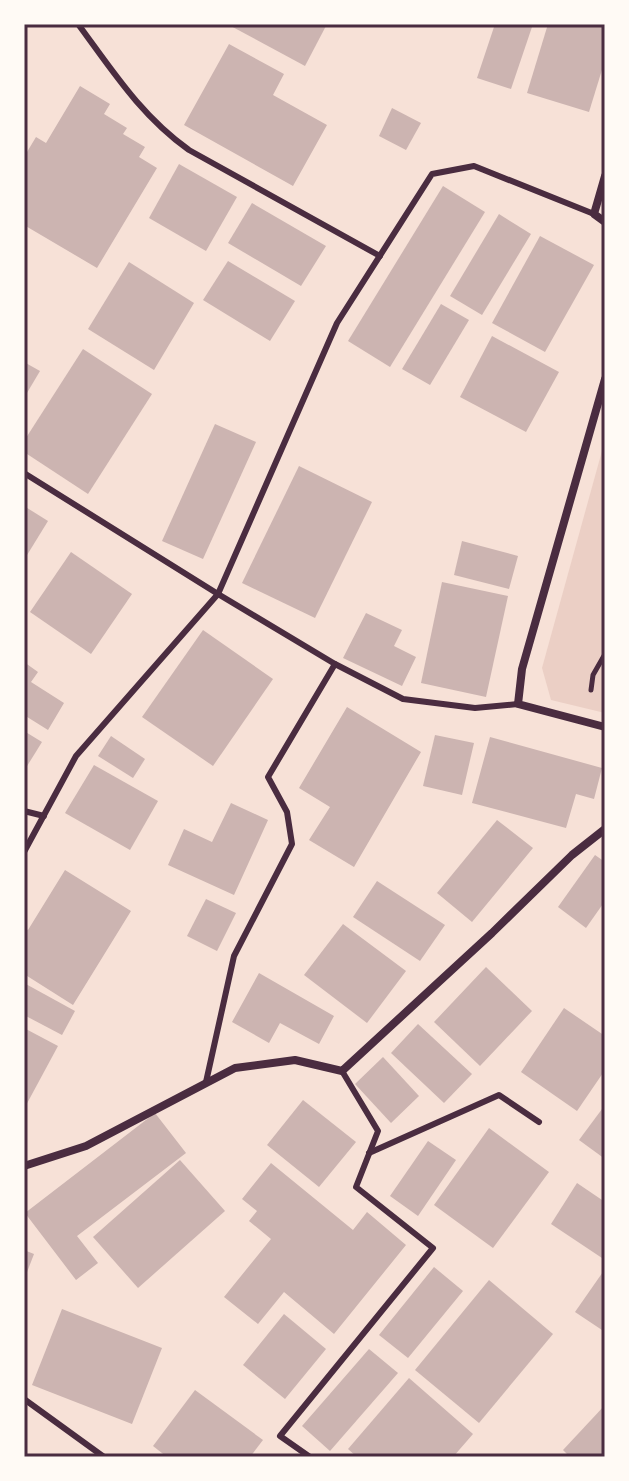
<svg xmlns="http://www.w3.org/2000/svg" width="629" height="1481" viewBox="0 0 629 1481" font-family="Jost,sans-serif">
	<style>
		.green { fill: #ebcfc5 }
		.building { fill: #ccb4b1 }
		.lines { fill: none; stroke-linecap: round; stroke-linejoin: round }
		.path { stroke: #4a2c40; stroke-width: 5 }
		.service { stroke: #4a2c40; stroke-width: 6 }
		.minor { stroke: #4a2c40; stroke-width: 8 }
		.neatline { fill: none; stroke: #4a2c40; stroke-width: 3 }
	</style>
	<rect width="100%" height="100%" fill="#f7e1d7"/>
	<!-- green -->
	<path class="green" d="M605 440V713L551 700 542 668Z"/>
	<!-- building -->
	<g class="building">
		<path d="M227 24H327L305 66Z"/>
		<path d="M495 24H533L511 89 477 78Z"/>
		<path d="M548 24H605V60L589 112 527 93Z"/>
		<path d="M229 44 284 74 273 95 327 125 293 186 184 125Z"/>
		<path d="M80 86 110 104 104 114 127 128 123 134 145 147 139 157 157 168 97 268 24 225V157L36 137 46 143Z"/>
		<path d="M392 108 421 123 406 150 379 136Z"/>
		<path d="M179 164 237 197 206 251 149 218Z"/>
		<path d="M443 186 485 212 390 367 348 341Z"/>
		<path d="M252 203 326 246 301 286 228 243Z"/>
		<path d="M499 214 531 234 482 315 450 296Z"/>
		<path d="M540 236 594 265 545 352 492 323Z"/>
		<path d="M228 261 295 301 270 341 203 300Z"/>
		<path d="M129 262 194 303 154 370 88 329Z"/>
		<path d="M441 304 469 320 430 385 402 369Z"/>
		<path d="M492 336 559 372 526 432 460 397Z"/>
		<path d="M83 349 152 394 88 494 24 452V441Z"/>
		<path d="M24 362 40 371 24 398Z"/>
		<path d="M215 424 256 442 203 559 162 541Z"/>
		<path d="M299 466 372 502 315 618 242 583Z"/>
		<path d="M24 506 48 521 24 560Z"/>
		<path d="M462 541 518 556 509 589 454 575Z"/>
		<path d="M71 552 132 594 91 654 30 612Z"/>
		<path d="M442 582 508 596 486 697 421 683Z"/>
		<path d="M366 613 402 630 394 646 416 657 402 686 343 658Z"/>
		<path d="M203 630 273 679 213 766 142 717Z"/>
		<path d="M24 662 38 672 31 682 64 703 48 730 24 715Z"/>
		<path d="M347 707 421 752 354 867 309 840 330 807 299 788Z"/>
		<path d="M24 731 42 742 24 771Z"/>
		<path d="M435 735 474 743 462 795 423 786Z"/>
		<path d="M111 736 145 759 133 778 98 756Z"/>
		<path d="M490 737 602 768 594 799 576 794 566 828 472 803Z"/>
		<path d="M94 765 158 801 130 850 65 813Z"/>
		<path d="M231 803 268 820 234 895 168 865 184 829 212 842Z"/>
		<path d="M497 820 533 848 472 922 437 893Z"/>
		<path d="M595 855 605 862V901L586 928 558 907Z"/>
		<path d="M65 870 131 911 73 1005 24 974V928L28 930Z"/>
		<path d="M377 881 445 925 420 961 353 917Z"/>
		<path d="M206 899 236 913 217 951 187 936Z"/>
		<path d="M343 924 406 971 367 1023 304 975Z"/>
		<path d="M486 967 532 1011 480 1066 434 1022Z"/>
		<path d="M259 973 334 1016 319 1044 280 1023 269 1043 232 1022Z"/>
		<path d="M24 983 75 1011 62 1035 24 1015Z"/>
		<path d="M564 1008 605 1036V1070L577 1111 521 1072Z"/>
		<path d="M418 1024 472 1074 444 1103 391 1053Z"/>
		<path d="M24 1028 58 1046 24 1109Z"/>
		<path d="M383 1057 419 1096 391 1123 355 1084Z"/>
		<path d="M303 1100 356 1142 319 1187 267 1145Z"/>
		<path d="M605 1105V1159L579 1140Z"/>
		<path d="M155 1113 186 1153 77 1236 98 1263 76 1280 25 1213Z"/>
		<path d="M489 1128 549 1172 493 1248 434 1205Z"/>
		<path d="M428 1141 456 1160 418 1216 390 1196Z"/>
		<path d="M180 1160 225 1211 138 1288 93 1237Z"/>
		<path d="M271 1163 353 1230 367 1212 406 1245 334 1334 284 1292 258 1324 224 1297 271 1239 249 1221 257 1211 242 1199Z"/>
		<path d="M577 1183 605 1202V1260L551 1224Z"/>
		<path d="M24 1250 34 1254 24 1280Z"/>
		<path d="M434 1267 463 1291 408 1358 379 1335Z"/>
		<path d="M605 1269V1332L575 1312Z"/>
		<path d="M489 1280 553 1334 479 1423 415 1370Z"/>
		<path d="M62 1309 162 1348 132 1424 32 1385Z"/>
		<path d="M284 1314 326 1349 285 1399 243 1365Z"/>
		<path d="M369 1349 398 1373 330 1451 302 1426Z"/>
		<path d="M409 1378 473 1434 453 1457H357L348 1449Z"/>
		<path d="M195 1390 263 1440 250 1457H167L153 1446Z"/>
		<path d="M605 1405V1457H570L563 1450Z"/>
	</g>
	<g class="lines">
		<!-- path -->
		<path class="path" d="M591 690 593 675 605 654"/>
		<!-- service -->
		<g class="service">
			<path d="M78 24C112 70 141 116 189 150L380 256"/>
			<path d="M24 473 218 594 335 664 403 699 475 708 518 704"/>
			<path d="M24 811 44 816"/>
			<path d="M24 852 76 756 218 594 337 323 432 174 474 166 594 214"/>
			<path d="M206 1082 234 956 292 844 287 812 268 777 335 664"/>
			<path d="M369 1153 499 1095 539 1122"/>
			<path d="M24 1399 104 1457"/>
			<path d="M310 1457 280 1436 433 1248 356 1187 378 1131 342 1071"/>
		</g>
		<!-- minor -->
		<g class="minor">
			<path d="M605 176 594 214 605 222"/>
			<path d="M605 379 522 669 518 704 605 727"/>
			<path d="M24 1166 86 1146 235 1068 295 1060 342 1071 492 933 572 855 605 829"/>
		</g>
	</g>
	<!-- border -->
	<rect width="629" height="1481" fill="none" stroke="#fffaf5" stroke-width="52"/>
	<rect x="26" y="26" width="577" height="1429" class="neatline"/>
</svg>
